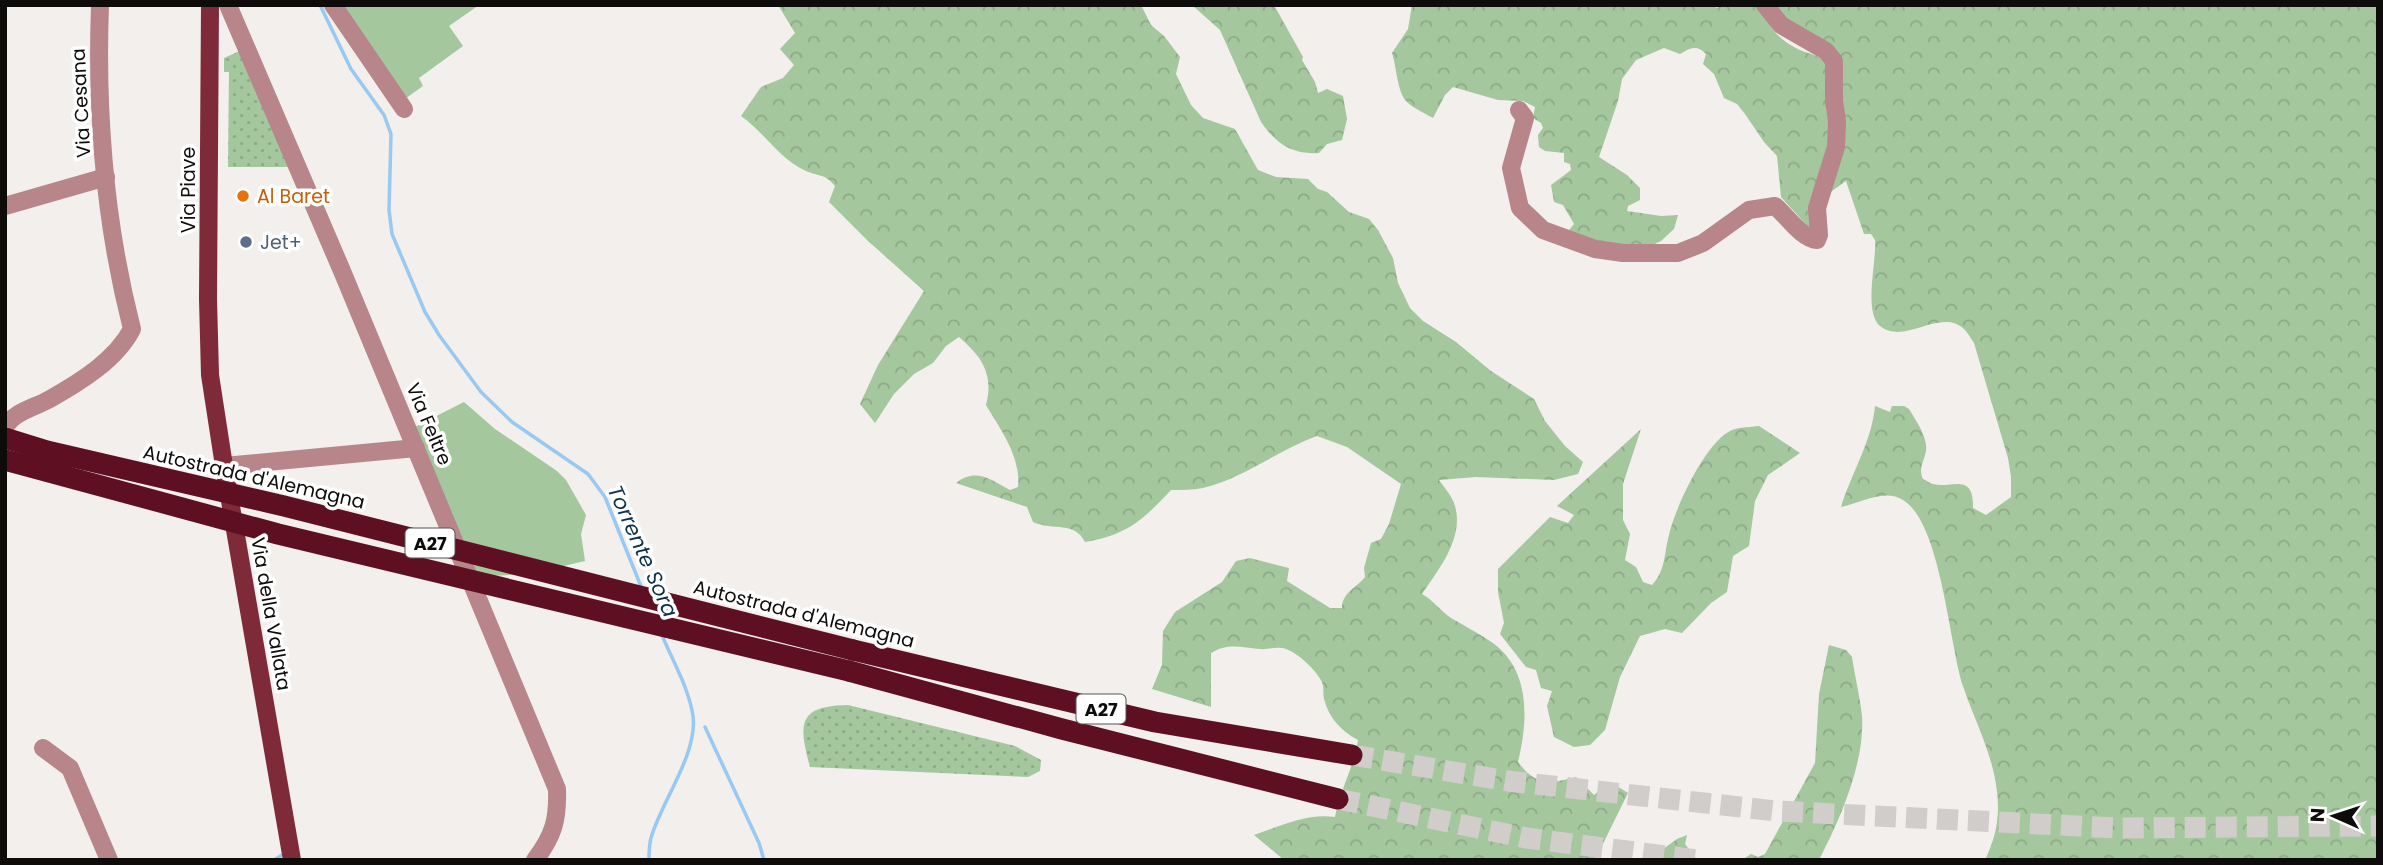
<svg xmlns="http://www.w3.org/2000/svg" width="2383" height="865" viewBox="0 0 2383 865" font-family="Poppins,sans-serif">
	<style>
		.grass { fill: url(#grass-dots) }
		.forest { fill: url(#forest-crowns) }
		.park { fill: #a4c79d }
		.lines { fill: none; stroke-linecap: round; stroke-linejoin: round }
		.stream { stroke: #98c9f2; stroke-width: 3.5 }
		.highway-tunnel { stroke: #d0cdca; stroke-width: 21; stroke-dasharray: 21 10; stroke-linecap: butt }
		.minor { stroke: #b7858a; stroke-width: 18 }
		.major { stroke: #7e2a39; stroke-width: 18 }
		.highway { stroke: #5e1022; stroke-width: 21 }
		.highway-bridge { stroke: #5e1022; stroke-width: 21 }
		.food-dot { fill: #e8710a; stroke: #fff; stroke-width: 2.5 }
		.service-dot { fill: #5c6f8a; stroke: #fff; stroke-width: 2.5 }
		.labels { text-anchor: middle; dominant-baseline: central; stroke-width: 7; stroke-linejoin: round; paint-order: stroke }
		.shield { fill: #fff; stroke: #565554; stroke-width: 2 }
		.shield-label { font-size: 18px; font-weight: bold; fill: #0d0c0b }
		.street-label { font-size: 19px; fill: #0d0c0b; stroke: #fff }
		.food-label { font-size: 19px; fill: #c56008; stroke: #fff; text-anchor: start }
		.service-label { font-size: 19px; fill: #4e5e75; stroke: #fff; text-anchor: start }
		.water-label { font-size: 21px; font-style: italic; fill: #0b304b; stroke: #fff }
	</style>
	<defs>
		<pattern id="grass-dots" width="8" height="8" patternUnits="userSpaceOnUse" patternTransform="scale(1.75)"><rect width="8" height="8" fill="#a4c79d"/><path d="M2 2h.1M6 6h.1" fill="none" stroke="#8caa86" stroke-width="1.8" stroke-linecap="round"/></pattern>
		<pattern id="forest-crowns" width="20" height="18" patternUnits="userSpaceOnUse" patternTransform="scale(1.75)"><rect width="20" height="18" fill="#a4c79d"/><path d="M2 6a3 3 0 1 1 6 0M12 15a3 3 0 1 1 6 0" fill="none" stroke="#8caa86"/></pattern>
	</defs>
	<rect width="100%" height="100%" fill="#f2efec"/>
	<!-- grass -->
	<g class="grass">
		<path d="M242 50 289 167H228L229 72H224V58Z"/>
		<path d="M848 705 1015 746 1041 760 1040 771 1028 777 810 767C798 723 798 706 848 705Z"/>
	</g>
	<!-- forest -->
	<g class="forest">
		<path d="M778 5H1141L1151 25 1164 36 1180 57 1176 74 1191 105 1203 118 1235 129 1258 170 1276 177 1308 179 1318 189 1327 192 1349 212 1369 219 1378 230 1393 258 1398 283 1410 308 1423 321 1456 342 1491 371 1534 399 1545 421 1565 446 1583 462 1578 474 1554 480 1476 477 1439 480C1444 487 1451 495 1454 503 1466 536 1439 569 1422 594 1433 600 1441 611 1451 618 1465 626 1480 634 1493 643 1531 671 1528 721 1518 762 1536 786 1549 784 1576 777L1594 795 1607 784 1617 786 1628 793 1595 860H1284L1254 835C1281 826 1307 813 1335 817 1340 790 1354 767 1358 740 1341 731 1329 718 1324 699 1323 694 1324 687 1322 682 1316 670 1298 653 1286 649 1276 646 1268 650 1259 649 1242 647 1226 643 1211 653V707L1152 689 1162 665 1163 631 1175 612 1222 582 1236 561 1250 558 1289 568 1287 581 1330 608H1342C1342 593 1356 588 1365 577L1364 568 1371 543 1381 539 1389 524 1401 484 1347 447 1317 436C1278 450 1244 478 1203 488 1193 490 1181 490 1171 490 1143 520 1127 535 1085 542 1075 521 1053 531 1033 522L1027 507 956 483C976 467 991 480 1010 490L1018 487C1021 457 1001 430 986 405 994 374 982 357 959 337L946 346 933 363 914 374 894 394 875 423 860 404 878 365 924 291 867 240 829 202 835 186C824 173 820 177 806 171 780 160 764 132 741 116L761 87 783 78 794 65 780 49 795 33Z"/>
		<path d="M1192 5H1274L1303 57 1302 60 1315 82 1318 93 1327 89 1343 96 1347 119 1342 140 1327 144 1319 153C1293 155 1276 144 1261 122L1220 30Z"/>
		<path d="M1412 5H1713L1717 8 1720 5H1760C1770 27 1776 39 1800 50 1810 54 1821 56 1829 64L1826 110 1834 128 1811 230 1781 197 1777 156 1764 142 1745 114 1737 104 1724 98 1714 74 1703 64 1706 54C1697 44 1690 48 1680 54L1664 48 1636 60 1622 79 1618 101 1599 157 1627 175 1640 188V200L1628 206 1627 211 1661 216 1678 215 1674 229 1661 241 1638 252 1565 235 1574 224 1563 205 1554 202 1551 185 1571 170 1570 164 1564 162V153L1545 151 1539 147 1538 135 1543 128 1541 123 1533 118 1535 107 1523 101 1498 100 1453 87 1445 95 1433 118C1425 113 1415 109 1408 103 1397 94 1397 68 1392 53L1408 29Z"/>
		<path d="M1766 5H2378V860H1985C1996 837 2000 817 1997 792 1993 754 1975 722 1963 686 1949 643 1941 523 1903 500 1885 488 1860 503 1841 507 1851 474 1872 441 1875 406L1890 412 1892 406H1904L1909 409C1916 421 1928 437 1926 451 1924 462 1918 468 1923 479 1926 480 1929 483 1933 484 1951 489 1974 471 1973 508L1986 515 2011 497V477L2008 458 1974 343C1971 339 1968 333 1964 329 1940 307 1905 346 1880 326 1863 312 1877 260 1875 240L1871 234H1864L1846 181 1818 201 1837 156 1839 73Z"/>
		<path d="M1759 426 1800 453 1768 475 1755 501 1749 546 1733 556 1727 592 1711 603 1682 633 1665 629 1640 636 1620 677 1605 730 1590 745 1574 747 1554 737 1547 706 1552 691 1541 688 1536 670 1526 667 1500 634 1504 623 1498 592V569L1550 517 1568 523 1574 515 1557 506 1641 429 1623 484V520L1630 534 1625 560 1636 567 1643 582 1652 585C1666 570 1664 553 1669 535 1675 508 1706 441 1732 430 1740 427 1751 427 1759 426Z"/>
		<path d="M1829 645 1846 650 1852 657C1855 677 1860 697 1862 716 1865 763 1840 819 1819 860H1742L1751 854 1758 857 1765 854 1815 763 1819 694Z"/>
		<path d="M1687 835 1685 844 1697 860H1648L1677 839Z"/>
	</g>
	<!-- park -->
	<g class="park">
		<path d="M335 5H479L449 26 463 46 419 78 423 86 402 101Z"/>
		<path d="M464 402 495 429 557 471 566 480 586 515 581 534 585 561 529 574 472 577 411 429Z"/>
	</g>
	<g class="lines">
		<!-- stream -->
		<g class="stream">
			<path d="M320 5 351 69 384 115 391 134 389 210 392 234 425 312 439 335 481 392 512 422 588 474 605 497 642 589"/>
			<path d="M705 727 759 843 764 860"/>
			<path d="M274 860 284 854"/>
			<path d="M649 860C649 853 649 845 651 838 661 802 698 754 693 716 689 688 672 660 662 635"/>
		</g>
		<!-- highway-tunnel -->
		<g class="highway-tunnel">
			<path d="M1352 755 1508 781 1776 811 2119 828 2378 826"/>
			<path d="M1338 799 1526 838 1697 860"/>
		</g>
		<!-- minor -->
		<g class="minor">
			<path d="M228 5 342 271 557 789C558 819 554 835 535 860"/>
			<path d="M333 5 404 109"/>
			<path d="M1519 110 1525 118 1511 168 1520 208 1543 230 1595 249 1623 253H1678L1703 243 1749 210 1775 206C1787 216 1802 239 1817 240L1819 235 1817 208 1836 147 1837 121 1834 101V61L1826 51 1781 25 1765 5"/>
			<path d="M5 206 106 177"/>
			<path d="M5 427C15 411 34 408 50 399 80 382 116 360 132 329 105 224 96 114 100 5"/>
			<path d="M224 466 416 448"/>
			<path d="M43 748 70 768 109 860"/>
		</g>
		<!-- major -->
		<path class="major" d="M210 5 208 299 210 375 224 466 292 860"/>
		<!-- highway -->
		<g class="highway">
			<path d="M853 650 1155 722 1352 755"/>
			<path d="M849 671 1062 729 1338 799"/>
		</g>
		<!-- highway-bridge -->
		<g class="highway-bridge">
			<path d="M5 438 47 451 284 506 853 650"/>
			<path d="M5 460 278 534 849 671"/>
		</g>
	</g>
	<!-- markers -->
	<circle class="food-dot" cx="243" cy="196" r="7"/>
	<circle class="service-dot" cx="246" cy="242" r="7"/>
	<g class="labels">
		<!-- shield labels -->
		<g class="shield">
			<rect x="405.5" y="528.5" width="49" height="29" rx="5"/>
			<rect x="1076.5" y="694.5" width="49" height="29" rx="5"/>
		</g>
		<g class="shield-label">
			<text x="430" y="543">A27</text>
			<text x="1101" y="709">A27</text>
		</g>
		<!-- street labels -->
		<g class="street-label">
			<text transform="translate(81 103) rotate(-93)">Via Cesana</text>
			<text transform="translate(188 190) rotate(-90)">Via Piave</text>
			<text transform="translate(429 424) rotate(67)">Via Feltre</text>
			<text transform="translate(254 477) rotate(13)">Autostrada d'Alemagna</text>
			<text transform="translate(271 614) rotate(80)">Via della Vallata</text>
			<text transform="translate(804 614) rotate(14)">Autostrada d'Alemagna</text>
		</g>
		<!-- food labels -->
		<g class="food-label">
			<text x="257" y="196">Al Baret</text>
		</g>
		<!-- service labels -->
		<g class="service-label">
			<text x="260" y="242">Jet+</text>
		</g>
		<!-- water labels -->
		<g class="water-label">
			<text transform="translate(643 551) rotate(66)">Torrente Sora</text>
		</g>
	</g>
	<!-- border -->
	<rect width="2383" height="865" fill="none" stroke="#0d0c0b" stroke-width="14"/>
	<!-- north arrow -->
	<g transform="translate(2334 816) rotate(273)" stroke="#ffffff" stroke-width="5" paint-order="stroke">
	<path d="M0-5L12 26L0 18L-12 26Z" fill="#0d0c0b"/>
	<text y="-10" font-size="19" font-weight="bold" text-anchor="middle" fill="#0d0c0b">N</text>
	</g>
</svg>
